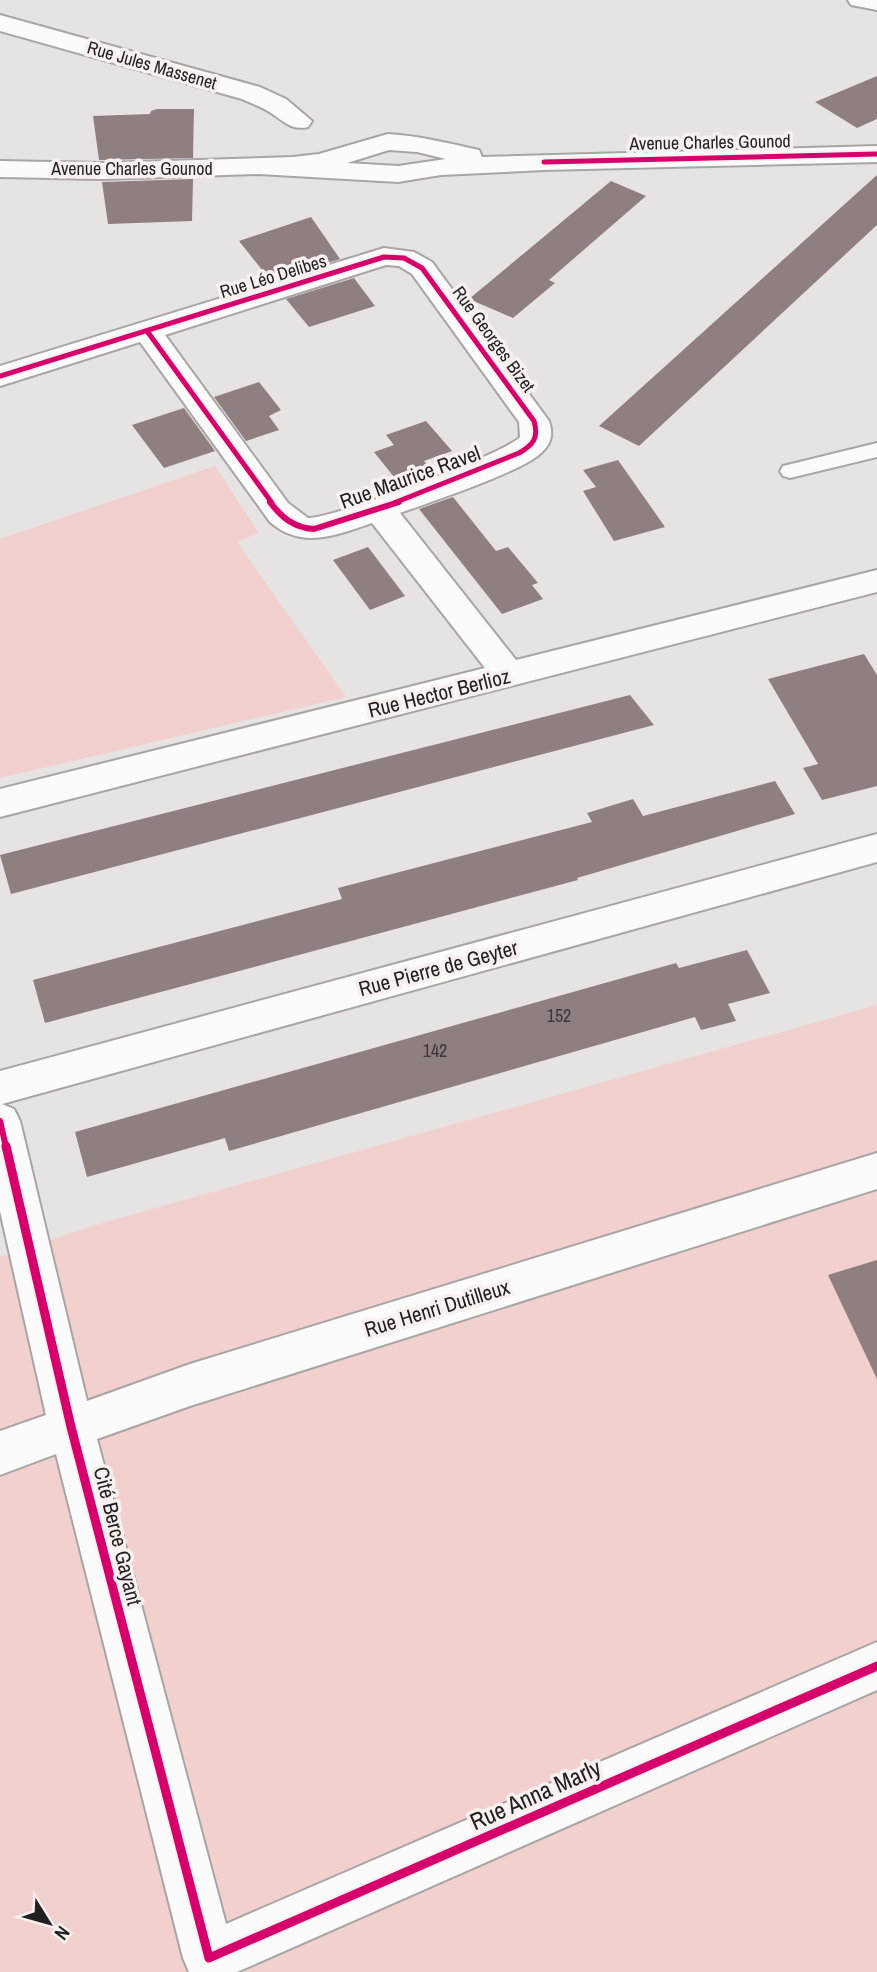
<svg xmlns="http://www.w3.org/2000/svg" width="877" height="1972" viewBox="0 0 877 1972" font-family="'Archivo Narrow',sans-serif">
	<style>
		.green { fill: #f1d0ce }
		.building { fill: #8f7f7f }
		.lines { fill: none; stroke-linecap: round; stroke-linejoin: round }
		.service-casing { stroke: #a8a5a4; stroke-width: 4 }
		.minor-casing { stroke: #a8a5a4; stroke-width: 4 }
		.service { fill: #fcfbfb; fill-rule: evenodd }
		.minor { fill: #fcfbfb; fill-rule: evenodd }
		.cycleway-far2-casing { stroke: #f7f0ef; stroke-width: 9 }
		.cycleway-far1-casing { stroke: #f7f0ef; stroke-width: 10 }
		.cycleway-casing { stroke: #f7f0ef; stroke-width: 13 }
		.cycleway-far2 { stroke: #d6006c; stroke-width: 5 }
		.cycleway-far1 { stroke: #d6006c; stroke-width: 6 }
		.cycleway { stroke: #d6006c; stroke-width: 9 }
		.labels { text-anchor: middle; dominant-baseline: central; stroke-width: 7; stroke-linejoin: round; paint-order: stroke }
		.far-street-label { font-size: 18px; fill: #211f1e; stroke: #f7f0ef }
		.number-label { font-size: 18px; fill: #3c3736 }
		.street-label { font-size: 21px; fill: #211f1e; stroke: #f7f0ef }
		.near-street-label { font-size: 24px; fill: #211f1e; stroke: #f7f0ef }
	</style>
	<rect width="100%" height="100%" fill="#e8e3e3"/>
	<!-- green -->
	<g class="green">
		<path d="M215 466 259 533 237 542 346 697 0 778V539Z"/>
		<path d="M877 1005V1972H0V1257L92 1226Z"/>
	</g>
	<!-- building -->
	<g class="building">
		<path d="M877 76V119L857 128 815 102Z"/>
		<path d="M157 109H194L193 158 99 160 93 116 150 114 151 111Z"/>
		<path d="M877 175V225L639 446 599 426Z"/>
		<path d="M193 179 192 221 108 224 102 182Z"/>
		<path d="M611 181 646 196 549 280 555 283 513 318 469 299Z"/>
		<path d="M311 217 340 259 270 280 239 241Z"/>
		<path d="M354 278 375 306 309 327 286 299Z"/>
		<path d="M259 382 281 410 269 416 279 430 246 441 214 397Z"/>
		<path d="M184 408 215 451 164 468 132 425Z"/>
		<path d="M426 421 452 451 424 461 435 474 402 487 374 452 394 445 386 435Z"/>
		<path d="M618 460 665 527 614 541 583 491 596 487 583 470Z"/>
		<path d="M453 497 496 551 508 547 538 583 532 585 543 599 502 614 419 509Z"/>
		<path d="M368 547 405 596 370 610 333 560Z"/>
		<path d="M864 654 877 675V786L822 800 803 768 818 764 768 679Z"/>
		<path d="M630 695 654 725 11 894 0 855Z"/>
		<path d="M775 781 795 814 577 878 578 880 45 1023 33 980 342 899 338 888 592 822 587 813 633 799 643 816Z"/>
		<path d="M747 950 770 993 728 1004 736 1021 701 1030 695 1017 229 1151 225 1138 87 1177 75 1132 676 963 679 968Z"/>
		<path d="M877 1260V1379L828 1275Z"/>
	</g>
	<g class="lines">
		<defs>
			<path id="service" d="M877 443V457L790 478 783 476 780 471 783 466Z"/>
			<g id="minor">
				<path d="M848 0H877V10L851 5Z"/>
				<path d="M0 15 260 87 286 99 312 121 308 127C290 131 283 120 268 111 260 106 250 103 242 99L0 31Z"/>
				<path d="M388 134C419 136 448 143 479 150L482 157 877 146V162L544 170 441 175 398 182 259 174 102 179 0 177V161L102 163 293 157 319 154ZM389 150 417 152 446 159 398 166 347 163Z"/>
				<path d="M384 248 414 252 432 262 549 421C553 433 552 442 543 451 528 470 427 503 400 513L516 660 877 570V592L0 817V789L485 668 372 523C337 535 302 550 270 522L140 342 0 386V366ZM386 265 399 266 412 274 519 422 520 437C504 454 332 519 308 518L288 503 165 335Z"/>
				<path d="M877 834V862L2 1104 14 1109 20 1121 87 1401 190 1364 877 1153V1189L190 1406 97 1439 226 1924 877 1642V1690L237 1972H189L183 1958 56 1454 0 1475V1431L46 1415 0 1211V1071Z"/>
			</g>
		</defs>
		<!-- service casing -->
		<use href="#service" class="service-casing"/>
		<!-- minor casing -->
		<use href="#minor" class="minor-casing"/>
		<!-- service -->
		<use href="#service" class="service"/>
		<!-- minor -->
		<use href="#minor" class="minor"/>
		<defs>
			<g id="cycleway-far2">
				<path d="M544 162 877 154"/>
				<path d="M147 331 272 503"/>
				<path d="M0 376 384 257 404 258 422 268 534 421C539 438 533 445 519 453L394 503"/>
			</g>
			<g id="cycleway-far1">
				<path d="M270 502C281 517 294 528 314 529L399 502"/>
				<path d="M0 1121 6 1147"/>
			</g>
			<path id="cycleway" d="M6 1146 71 1427 209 1958 877 1666"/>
		</defs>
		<!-- cycleway-far2 casing -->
		<use href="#cycleway-far2" class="cycleway-far2-casing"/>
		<!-- cycleway-far1 casing -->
		<use href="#cycleway-far1" class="cycleway-far1-casing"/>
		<!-- cycleway casing -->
		<use href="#cycleway" class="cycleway-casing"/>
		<!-- cycleway-far2 -->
		<use href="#cycleway-far2" class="cycleway-far2"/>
		<!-- cycleway-far1 -->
		<use href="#cycleway-far1" class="cycleway-far1"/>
		<!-- cycleway -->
		<use href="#cycleway" class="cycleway"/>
	</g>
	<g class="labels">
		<!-- far-street labels -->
		<g class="far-street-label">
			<text transform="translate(152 65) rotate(16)">Rue Jules Massenet</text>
			<text transform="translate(710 142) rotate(-1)">Avenue Charles Gounod</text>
			<text x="132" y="168">Avenue Charles Gounod</text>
			<text transform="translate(273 276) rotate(-17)">Rue Léo Delibes</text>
			<text transform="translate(494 339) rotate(54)">Rue Georges Bizet</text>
		</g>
		<!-- number labels -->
		<g class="number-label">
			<text x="559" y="1015">152</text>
			<text x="435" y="1050">142</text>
		</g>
		<!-- street labels -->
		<g class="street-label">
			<text transform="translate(410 477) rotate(-20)">Rue Maurice Ravel</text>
			<text transform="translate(439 693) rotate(-14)">Rue Hector Berlioz</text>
			<text transform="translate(438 968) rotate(-15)">Rue Pierre de Geyter</text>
			<text transform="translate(437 1308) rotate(-17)">Rue Henri Dutilleux</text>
			<text transform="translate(118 1536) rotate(76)">Cité Berce Gayant</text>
		</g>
		<!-- near-street labels -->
		<g class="near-street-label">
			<text transform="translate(535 1794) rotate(-24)">Rue Anna Marly</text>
		</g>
	</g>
	<!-- north arrow -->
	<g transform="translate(49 1923) rotate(127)" stroke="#f7f0ef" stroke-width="5" paint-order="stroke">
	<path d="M0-5L12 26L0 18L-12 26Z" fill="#211f1e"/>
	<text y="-10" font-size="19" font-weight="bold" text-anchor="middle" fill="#211f1e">N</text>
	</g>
</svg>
